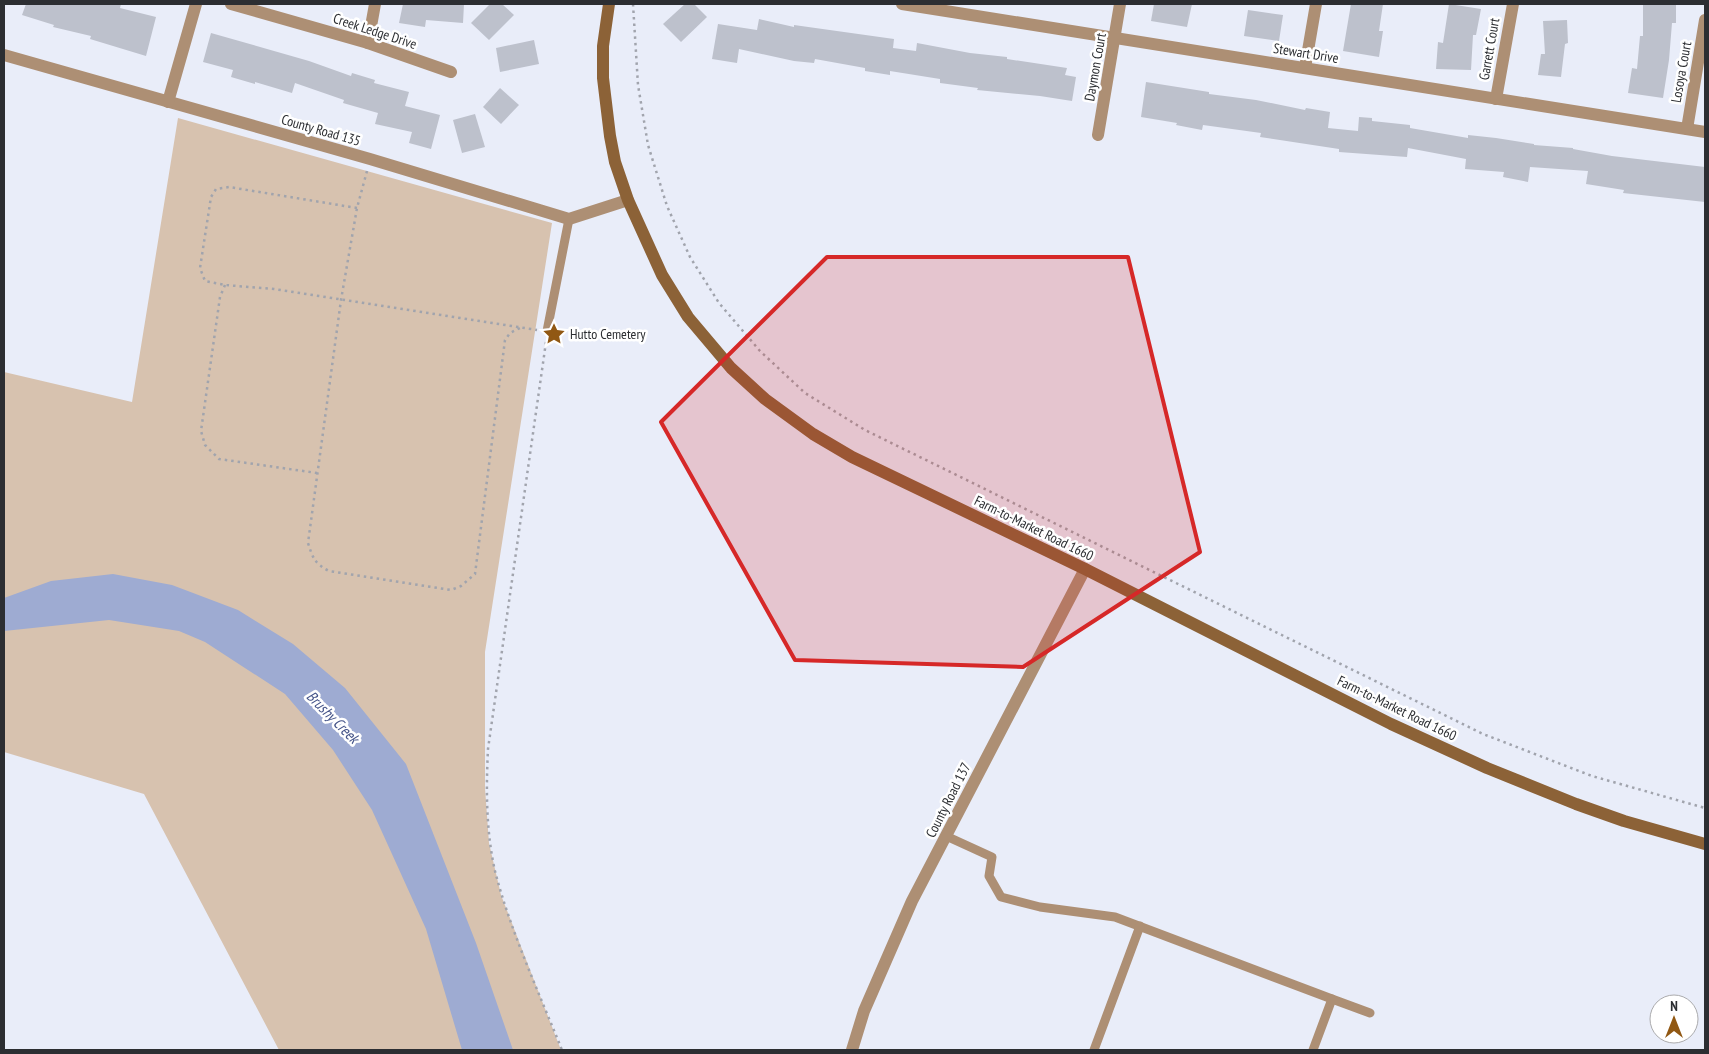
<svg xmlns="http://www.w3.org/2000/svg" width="1709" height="1054" viewBox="0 0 1709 1054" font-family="'PT Sans Narrow',sans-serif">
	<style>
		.green { fill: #d7c2af }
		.water { fill: #9eabd2 }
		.building { fill: #bdc1cc }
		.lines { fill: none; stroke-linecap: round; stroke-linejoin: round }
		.path { stroke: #a1a4ad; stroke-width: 2.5; stroke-dasharray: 2.5 4; stroke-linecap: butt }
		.service { stroke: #ad8f74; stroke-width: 9 }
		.minor { stroke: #ad8f74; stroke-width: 12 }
		.tertiary { stroke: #ad8f74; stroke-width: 12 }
		.secondary { stroke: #8c6237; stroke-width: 12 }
		.marked { fill: #d62828; fill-opacity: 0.2; stroke: #d62828; stroke-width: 4; stroke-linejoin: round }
		.labels { text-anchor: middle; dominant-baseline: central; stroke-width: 5; stroke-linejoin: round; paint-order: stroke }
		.street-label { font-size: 14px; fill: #2c2e32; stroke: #fff }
		.poi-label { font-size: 14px; fill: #2c2e32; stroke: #fff; text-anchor: start }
		.water-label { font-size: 15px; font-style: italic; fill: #445388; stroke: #fff }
	</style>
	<rect width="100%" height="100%" fill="#e9edf9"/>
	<!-- green -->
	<path class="green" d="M178 118 552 223 485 652V788L489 843 501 895 561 1050H279L144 794 4 752V372L132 402Z"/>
	<!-- water -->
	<path class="water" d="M113 574 172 585 238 610 293 644 345 688 406 764 476 943 513 1050H462L426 929 372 810 333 750 285 694 205 642 179 631 109 620 4 631V598L51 581Z"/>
	<!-- building -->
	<g class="building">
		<path d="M26 4H121L120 8 156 17 146 56 90 39 91 36 53 27 54 25 22 15Z"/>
		<path d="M403 4H464L463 23 426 20 425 27 399 23Z"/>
		<path d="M490 4H502L514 15 489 40 471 23Z"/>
		<path d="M685 4H694L707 17 681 42 663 24Z"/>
		<path d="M1154 4H1192L1187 27 1151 21Z"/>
		<path d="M1351 4H1383L1379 31H1383L1379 57 1343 51Z"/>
		<path d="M1449 4 1481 9 1476 35H1473L1471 70 1436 69 1438 42 1443 43Z"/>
		<path d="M1643 4H1676V23H1672L1669 60 1663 98 1628 93 1632 68 1637 69 1640 36H1643Z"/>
		<path d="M1248 10 1283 15 1279 41 1244 36Z"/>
		<path d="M759 19 794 27V25L894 39 893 48 916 51 917 43 970 53 1007 57V59L1067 68 1065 75 1076 77 1072 101 1040 96 977 90 978 88 940 83V79L890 71V75L865 71V68L815 59 814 63 794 61 739 49 737 63 712 59 718 24 757 30Z"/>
		<path d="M1567 20 1568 43 1565 44 1561 77 1538 75 1541 54H1545L1543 21Z"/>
		<path d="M211 33 309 61 351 76 352 73 375 80 374 83 409 92 405 106 440 115 431 149 409 143 412 132 375 124 378 113 343 103 344 100 295 83 292 93 255 82V84L231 77 233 70 203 62Z"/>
		<path d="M534 40 539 64 500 72 496 48Z"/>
		<path d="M1146 82 1209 92V94L1256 100 1305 110 1306 108 1330 112 1328 128 1358 131 1359 117 1372 118V121L1410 125V128L1468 138V135L1496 138 1534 144V145L1573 148V149L1612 156 1705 167V202L1623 193 1624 190 1586 184 1588 171 1530 167 1528 182 1503 177 1504 172 1465 169 1466 159 1408 148 1407 157 1339 152V149L1260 137 1261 133 1203 125 1202 130 1176 125 1177 123 1141 117Z"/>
		<path d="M500 88 519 105 501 124 483 107Z"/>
		<path d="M475 114 485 147 462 153 453 120Z"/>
	</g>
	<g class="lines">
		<!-- path -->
		<g class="path">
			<path d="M633 4 638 85 648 145 667 206 690 257 719 303 760 351 805 393 865 430 1483 734 1592 776 1705 808"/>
			<path d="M367 171 357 208 341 300 308 543C313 558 314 563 329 571L451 590 461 586 475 574 505 340 510 333 520 328"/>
			<path d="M357 208 229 187 216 189 211 197 200 268 205 281 225 285 274 289 537 330"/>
			<path d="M225 285 220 297 201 431 205 445 219 459 317 473"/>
			<path d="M546 342 488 749C486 790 486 831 495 871 510 930 539 993 562 1050"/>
		</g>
		<!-- service -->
		<g class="service">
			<path d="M547 331 569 219"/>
			<path d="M946 836 992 857 989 876 1001 897 1040 907 1115 917 1332 999 1313 1050"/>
			<path d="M1332 999 1370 1013"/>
			<path d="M1094 1050 1140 926"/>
		</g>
		<!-- minor -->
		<g class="minor">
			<path d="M231 4 368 43 451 72"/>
			<path d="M902 4 1705 132"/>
			<path d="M368 43 375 4"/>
			<path d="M4 55 370 159 569 219 628 200"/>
			<path d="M1305 68 1316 4"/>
			<path d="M1496 99 1513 4"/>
			<path d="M168 102 196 4"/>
			<path d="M1687 129 1705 20"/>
			<path d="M1098 135 1120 4"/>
		</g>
		<!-- tertiary -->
		<path class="tertiary" d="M852 1050 864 1011 912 901 1085 569"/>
		<!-- secondary -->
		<path class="secondary" d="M609 4 603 46V78L610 136 615 162 628 200 662 275 688 317 731 368 765 399 813 434 852 457 1085 569 1391 724 1487 768 1576 804 1624 821 1705 844"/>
	</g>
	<!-- marked area -->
	<path class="marked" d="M827 257H1128L1200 552 1023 667 795 660 661 422Z"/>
	<!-- icons -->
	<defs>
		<symbol id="sight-bare" viewBox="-9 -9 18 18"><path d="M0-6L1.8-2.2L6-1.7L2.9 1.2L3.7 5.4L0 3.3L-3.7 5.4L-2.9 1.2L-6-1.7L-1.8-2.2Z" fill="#915813" stroke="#fff" stroke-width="2.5" paint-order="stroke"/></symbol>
	</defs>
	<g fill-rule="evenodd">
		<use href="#sight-bare" x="538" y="318" width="32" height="32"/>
	</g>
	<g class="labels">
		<!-- street labels -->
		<g class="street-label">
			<text transform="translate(375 31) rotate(18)">Creek Ledge Drive</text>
			<text transform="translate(1489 49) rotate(-80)">Garrett Court</text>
			<text transform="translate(1306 53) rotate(9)">Stewart Drive</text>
			<text transform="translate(1095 67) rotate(-80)">Daymon Court</text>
			<text transform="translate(1681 72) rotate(-80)">Losoya Court</text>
			<text transform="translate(321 130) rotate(16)">County Road 135</text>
			<text transform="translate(1034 528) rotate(26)">Farm-to-Market Road 1660</text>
			<text transform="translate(1397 708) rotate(26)">Farm-to-Market Road 1660</text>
			<text transform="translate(948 800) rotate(-63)">County Road 137</text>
		</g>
		<!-- poi labels -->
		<g class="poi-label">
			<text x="570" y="334">Hutto Cemetery</text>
		</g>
		<!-- water labels -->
		<g class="water-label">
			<text transform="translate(333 717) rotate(45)">Brushy Creek</text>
		</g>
	</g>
	<!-- border -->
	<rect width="1709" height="1054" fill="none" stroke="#2c2e32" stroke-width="10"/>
	<!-- north arrow -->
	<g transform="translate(1674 1019)"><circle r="24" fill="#ffffff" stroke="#ababad"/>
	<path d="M0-4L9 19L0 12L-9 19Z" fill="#915813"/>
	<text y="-8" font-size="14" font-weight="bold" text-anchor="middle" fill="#2c2e32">N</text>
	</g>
</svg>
